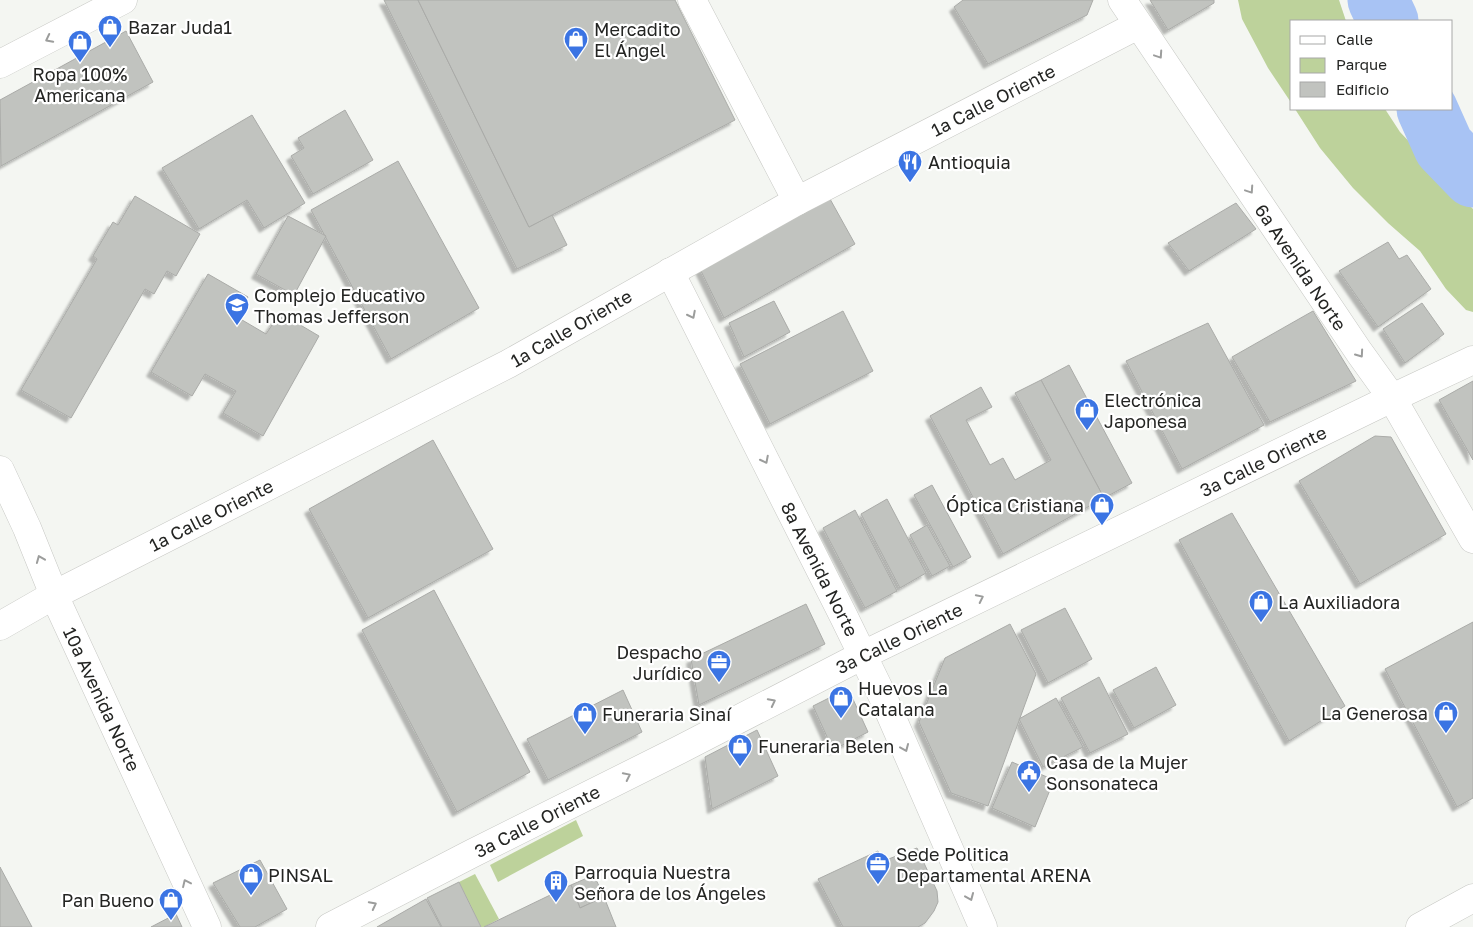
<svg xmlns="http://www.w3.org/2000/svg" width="1473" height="927" viewBox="0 0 1473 927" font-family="'Golos Text',sans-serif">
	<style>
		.green { fill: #bdd29b }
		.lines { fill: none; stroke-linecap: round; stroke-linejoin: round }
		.river { stroke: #a8c3f4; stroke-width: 61 }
		.building { fill: #c1c3bf; stroke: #aaaba8; filter: url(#shadow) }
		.street-casing { stroke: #c7c8c4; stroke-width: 29 }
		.secondary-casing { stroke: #c7c8c4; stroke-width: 29 }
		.street { stroke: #fff; stroke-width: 28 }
		.secondary { stroke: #fff; stroke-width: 28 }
		.oneway { stroke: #9c9d9c }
		.labels { text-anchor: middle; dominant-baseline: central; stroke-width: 4.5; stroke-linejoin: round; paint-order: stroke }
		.poi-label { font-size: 18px; fill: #242523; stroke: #fff; text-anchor: start }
		.street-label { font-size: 18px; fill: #242523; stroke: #fff }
	</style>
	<defs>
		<filter id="shadow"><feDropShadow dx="-4.5" dy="4.5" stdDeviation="1" flood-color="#0004"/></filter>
	</defs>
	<rect width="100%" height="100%" fill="#f4f6f2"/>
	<!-- green -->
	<g class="green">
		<path d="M1238 0H1339L1346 21H1292V104L1268 68 1242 19Z"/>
		<path d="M1295 109H1385L1400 132 1473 209V312L1466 310 1446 289 1420 251 1388 223 1353 188 1320 148Z"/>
		<path d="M576 820 583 836 498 882 490 865Z"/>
		<path d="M475 874 499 919 484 927H481L459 882Z"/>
	</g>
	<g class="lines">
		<!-- river -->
		<g class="river">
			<path d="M1378 0 1388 21"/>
			<path d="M1427 109 1444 147 1473 177"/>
		</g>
	</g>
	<!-- building -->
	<g class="building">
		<path d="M384 0H418L529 227 552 215 567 245 517 269Z"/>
		<path d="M418 0H675L735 120 529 227Z"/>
		<path d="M963 0H1093L1087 15 988 64 954 7Z"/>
		<path d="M1150 0H1214V3L1168 30Z"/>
		<path d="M126 31 153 82 1 166 0 100Z"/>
		<path d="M345 110 373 160 313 194 291 156 304 148 298 138Z"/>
		<path d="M252 115 305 203 264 228 247 200 199 229 162 168Z"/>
		<path d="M398 161 479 308 391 359 311 210Z"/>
		<path d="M135 196 200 234 176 276 167 271 154 294 145 289 71 418 21 390 97 259 93 256 113 222 118 225Z"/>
		<path d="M830 199 855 244 724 318 700 269Z"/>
		<path d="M1236 203 1256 229 1189 271 1168 243Z"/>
		<path d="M288 216 326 236 294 295 256 274Z"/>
		<path d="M1388 242 1399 259 1407 255 1431 289 1378 327 1339 271Z"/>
		<path d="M208 274 248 297 237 317 266 334 280 313 319 336 263 436 223 413 236 391 205 374 192 396 151 372Z"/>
		<path d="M774 301 790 332 744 357 729 323Z"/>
		<path d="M1422 303 1444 334 1405 363 1383 329Z"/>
		<path d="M843 311 873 371 770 424 740 364Z"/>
		<path d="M1313 311 1356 381 1270 422 1232 357Z"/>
		<path d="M1208 323 1264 425 1182 469 1126 361Z"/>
		<path d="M1069 365 1132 483 1104 498 1041 380Z"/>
		<path d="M1041 380 1104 498 1003 554 930 416 981 387 992 407 966 420 990 465 1003 458 1015 480 1051 460 1015 393Z"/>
		<path d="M1473 381V460L1439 400Z"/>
		<path d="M1375 436 1391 437 1446 534 1360 584 1299 481Z"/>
		<path d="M433 440 493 549 368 618 309 509Z"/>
		<path d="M932 485 971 557 953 567 914 495Z"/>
		<path d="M887 499 926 573 900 588 861 514Z"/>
		<path d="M855 510 897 591 865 608 823 528Z"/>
		<path d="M1232 513 1345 706 1289 741 1179 540Z"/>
		<path d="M927 525 950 566 932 576 910 535Z"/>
		<path d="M434 590 530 772 457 812 362 630Z"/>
		<path d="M806 604 825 644 699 705 691 659Z"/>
		<path d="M1065 608 1092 659 1048 683 1021 630Z"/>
		<path d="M1473 622V798L1457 807 1385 669Z"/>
		<path d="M1010 624 1036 674 988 806 951 793 919 722 945 658Z"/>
		<path d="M1156 667 1176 705 1134 728 1113 690Z"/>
		<path d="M1099 677 1128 734 1090 753 1061 698Z"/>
		<path d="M623 690 642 732 548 780 527 739Z"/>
		<path d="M837 694 852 697 868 732 833 750 813 706Z"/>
		<path d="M1056 698 1083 747 1043 767 1019 719Z"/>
		<path d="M757 730 778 776 712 809 705 757Z"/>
		<path d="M1012 762 1054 780 1035 827 992 808Z"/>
		<path d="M917 848 937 891 938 902 934 911 925 923 918 927H843L818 879 878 851 886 860Z"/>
		<path d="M260 860 287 909 255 927H240L213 883Z"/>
		<path d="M0 867 32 927H0Z"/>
		<path d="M594 875 604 897 580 908 571 885Z"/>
		<path d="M459 882 481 927H442L427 898Z"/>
		<path d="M571 885 580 908 604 897 616 927H484Z"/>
		<path d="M426 899 441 927H377Z"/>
		<path d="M176 914 182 927H151Z"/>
	</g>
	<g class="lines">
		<defs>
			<g id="street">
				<path d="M692 0 797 201"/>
				<path d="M1122 0 1359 352 1392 398 1473 539"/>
				<path d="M670 272 844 617 882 695 983 927"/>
				<path d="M0 626 54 595 508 364 797 201 1138 25"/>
				<path d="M1420 927 1473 898"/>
			</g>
			<g id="secondary">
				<path d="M0 64 123 0"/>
				<path d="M0 470 27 528 54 595 207 927"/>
				<path d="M330 927 473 853 679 750 863 655 1392 398 1473 360"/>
			</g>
		</defs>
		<!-- street casing -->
		<use href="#street" class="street-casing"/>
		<!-- secondary casing -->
		<use href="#secondary" class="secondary-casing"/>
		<!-- street -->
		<use href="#street" class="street"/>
		<!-- secondary -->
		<use href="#secondary" class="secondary"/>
	</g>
	<!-- one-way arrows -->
	<defs><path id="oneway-chevron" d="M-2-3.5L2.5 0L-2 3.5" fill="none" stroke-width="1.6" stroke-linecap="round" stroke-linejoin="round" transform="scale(1.25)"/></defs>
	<g class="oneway">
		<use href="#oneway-chevron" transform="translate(49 39) rotate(153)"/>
		<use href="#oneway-chevron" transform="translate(1159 55) rotate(56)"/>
		<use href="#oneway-chevron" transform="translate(1250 190) rotate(56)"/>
		<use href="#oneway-chevron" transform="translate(692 315) rotate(63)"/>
		<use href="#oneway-chevron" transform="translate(1360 354) rotate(55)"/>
		<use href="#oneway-chevron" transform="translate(765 460) rotate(63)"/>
		<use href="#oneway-chevron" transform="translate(40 559) rotate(-112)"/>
		<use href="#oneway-chevron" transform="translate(980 598) rotate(-26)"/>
		<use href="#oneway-chevron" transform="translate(772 702) rotate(-27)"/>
		<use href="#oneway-chevron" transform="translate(905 748) rotate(67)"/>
		<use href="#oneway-chevron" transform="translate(627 776) rotate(-26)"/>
		<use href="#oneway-chevron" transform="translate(186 883) rotate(-115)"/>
		<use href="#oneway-chevron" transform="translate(970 897) rotate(67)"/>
		<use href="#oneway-chevron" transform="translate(373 905) rotate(-27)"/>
	</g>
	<!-- icons -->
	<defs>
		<symbol id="shop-pin" viewBox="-11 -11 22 30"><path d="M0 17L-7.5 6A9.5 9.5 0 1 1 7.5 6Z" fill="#3b74e3" stroke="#fff"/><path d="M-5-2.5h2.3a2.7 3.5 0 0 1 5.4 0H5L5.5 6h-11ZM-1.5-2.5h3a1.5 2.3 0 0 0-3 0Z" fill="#fff"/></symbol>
		<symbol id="restaurant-pin" viewBox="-11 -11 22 30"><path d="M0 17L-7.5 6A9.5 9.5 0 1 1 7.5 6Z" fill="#3b74e3" stroke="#fff"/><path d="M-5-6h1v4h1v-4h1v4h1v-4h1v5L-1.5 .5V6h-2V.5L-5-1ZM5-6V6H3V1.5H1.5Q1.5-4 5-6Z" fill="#fff"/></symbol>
		<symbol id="school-pin" viewBox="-11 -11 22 30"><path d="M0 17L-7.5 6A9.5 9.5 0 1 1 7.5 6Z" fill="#3b74e3" stroke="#fff"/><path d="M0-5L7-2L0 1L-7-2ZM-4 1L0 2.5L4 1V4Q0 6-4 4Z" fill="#fff"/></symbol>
		<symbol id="office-pin" viewBox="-11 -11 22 30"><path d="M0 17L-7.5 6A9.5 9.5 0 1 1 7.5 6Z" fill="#3b74e3" stroke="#fff"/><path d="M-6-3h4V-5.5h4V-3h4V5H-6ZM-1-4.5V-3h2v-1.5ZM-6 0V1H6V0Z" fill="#fff"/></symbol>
		<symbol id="civic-pin" viewBox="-11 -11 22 30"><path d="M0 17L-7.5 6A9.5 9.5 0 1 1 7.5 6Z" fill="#3b74e3" stroke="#fff"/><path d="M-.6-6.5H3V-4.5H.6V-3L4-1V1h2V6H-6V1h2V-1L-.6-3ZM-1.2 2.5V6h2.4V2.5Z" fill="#fff"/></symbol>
		<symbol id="building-pin" viewBox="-11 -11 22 30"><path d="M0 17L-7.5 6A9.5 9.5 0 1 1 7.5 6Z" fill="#3b74e3" stroke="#fff"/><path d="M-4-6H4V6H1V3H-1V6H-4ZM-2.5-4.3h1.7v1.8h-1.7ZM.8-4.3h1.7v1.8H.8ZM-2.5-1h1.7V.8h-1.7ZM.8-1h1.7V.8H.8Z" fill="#fff"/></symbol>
	</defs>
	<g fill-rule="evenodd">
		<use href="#shop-pin" x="96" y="13" width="28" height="38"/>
		<use href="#shop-pin" x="562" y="25" width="28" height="38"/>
		<use href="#shop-pin" x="66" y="28" width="28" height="38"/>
		<use href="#restaurant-pin" x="896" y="148" width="28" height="38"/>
		<use href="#school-pin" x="223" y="291" width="28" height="38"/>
		<use href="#shop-pin" x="1073" y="396" width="28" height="38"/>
		<use href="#shop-pin" x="1088" y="491" width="28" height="38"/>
		<use href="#shop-pin" x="1247" y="588" width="28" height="38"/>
		<use href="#office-pin" x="705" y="648" width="28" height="38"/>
		<use href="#shop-pin" x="827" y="684" width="28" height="38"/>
		<use href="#shop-pin" x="1432" y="699" width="28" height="38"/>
		<use href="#shop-pin" x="571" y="700" width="28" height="38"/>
		<use href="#shop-pin" x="726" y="732" width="28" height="38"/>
		<use href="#civic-pin" x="1015" y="758" width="28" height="38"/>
		<use href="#office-pin" x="864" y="850" width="28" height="38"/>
		<use href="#shop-pin" x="237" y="861" width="28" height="38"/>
		<use href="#building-pin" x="542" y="868" width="28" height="38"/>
		<use href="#shop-pin" x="157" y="886" width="28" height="38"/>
	</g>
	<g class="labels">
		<!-- poi labels -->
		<g class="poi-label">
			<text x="128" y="27">Bazar Juda1</text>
			<text x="594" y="29">Mercadito<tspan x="594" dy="21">El Ángel</tspan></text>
			<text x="80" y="74" text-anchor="middle">Ropa 100%<tspan x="80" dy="21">Americana</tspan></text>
			<text x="928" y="162">Antioquia</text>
			<text x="254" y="295">Complejo Educativo<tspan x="254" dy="21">Thomas Jefferson</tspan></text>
			<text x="1104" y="400">Electrónica<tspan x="1104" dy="21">Japonesa</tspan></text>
			<text x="1084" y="505" text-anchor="end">Óptica Cristiana</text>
			<text x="1278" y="602">La Auxiliadora</text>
			<text x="702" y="652" text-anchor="end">Despacho<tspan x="702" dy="21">Jurídico</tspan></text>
			<text x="858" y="688">Huevos La<tspan x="858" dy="21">Catalana</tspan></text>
			<text x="1428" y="713" text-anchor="end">La Generosa</text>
			<text x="602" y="714">Funeraria Sinaí</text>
			<text x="758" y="746">Funeraria Belen</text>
			<text x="1046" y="762">Casa de la Mujer<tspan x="1046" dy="21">Sonsonateca</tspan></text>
			<text x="896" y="854">Sede Politica<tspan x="896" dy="21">Departamental ARENA</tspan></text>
			<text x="574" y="872">Parroquia Nuestra<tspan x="574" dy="21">Señora de los Ángeles</tspan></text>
			<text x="268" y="875">PINSAL</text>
			<text x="154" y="900" text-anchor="end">Pan Bueno</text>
		</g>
		<!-- street labels -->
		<g class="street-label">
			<text transform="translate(993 100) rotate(-27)">1a Calle Oriente</text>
			<text transform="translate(1301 267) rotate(56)">6a Avenida Norte</text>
			<text transform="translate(571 328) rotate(-30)">1a Calle Oriente</text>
			<text transform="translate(1263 461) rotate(-26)">3a Calle Oriente</text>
			<text transform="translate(211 515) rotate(-27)">1a Calle Oriente</text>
			<text transform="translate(820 569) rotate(63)">8a Avenida Norte</text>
			<text transform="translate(899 638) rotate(-26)">3a Calle Oriente</text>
			<text transform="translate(102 699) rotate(65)">10a Avenida Norte</text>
			<text transform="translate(537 821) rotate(-27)">3a Calle Oriente</text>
		</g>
	</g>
	<!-- legend -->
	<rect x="1290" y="20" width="162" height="90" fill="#ffffff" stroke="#a7a8a7"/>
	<rect x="1300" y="36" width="25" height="8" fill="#ffffff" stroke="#a7a8a7"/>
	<text x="1336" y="45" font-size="15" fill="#242523">Calle</text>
	<rect x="1300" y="58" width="25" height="15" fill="#bdd29b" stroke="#a7a8a7"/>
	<text x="1336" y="70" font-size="15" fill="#242523">Parque</text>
	<rect x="1300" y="82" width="25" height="15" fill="#c1c3bf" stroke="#a7a8a7"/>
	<text x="1336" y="95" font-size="15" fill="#242523">Edificio</text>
</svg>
